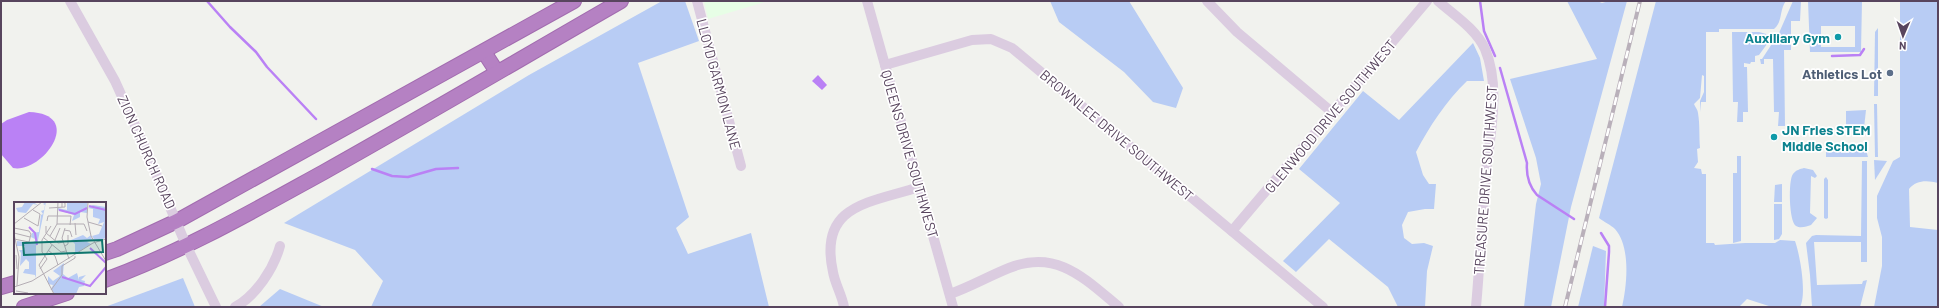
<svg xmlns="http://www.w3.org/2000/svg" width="1939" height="308" viewBox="0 0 1939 308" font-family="Barlow,sans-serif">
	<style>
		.commercial { fill: #e7fee6 }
		.green { fill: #b8ccf4; fill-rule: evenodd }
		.water { fill: #ba81f5 }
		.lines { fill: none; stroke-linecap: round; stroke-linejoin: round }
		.stream { stroke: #ba81f5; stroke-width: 2.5 }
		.highway-casing { stroke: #a26caf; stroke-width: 16 }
		.minor { stroke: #dbcce0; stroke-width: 10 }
		.highway { stroke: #b581c3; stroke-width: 14 }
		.rail-casing { stroke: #b9b0ba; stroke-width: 4 }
		.rail { stroke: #fff; stroke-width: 2.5; stroke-dasharray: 8; stroke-linecap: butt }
		.culture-dot { fill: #0f9aa8; stroke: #fff; stroke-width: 1.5 }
		.service-dot { fill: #5c6f8a; stroke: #fff; stroke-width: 1.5 }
		.labels { text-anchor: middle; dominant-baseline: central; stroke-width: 3.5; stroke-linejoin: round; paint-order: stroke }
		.culture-label { font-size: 14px; font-weight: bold; fill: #0d838f; stroke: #fff; text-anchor: end }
		.service-label { font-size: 14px; font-weight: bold; fill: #4e5e75; stroke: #fff; text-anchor: end }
		.street-label { font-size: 14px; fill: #58455e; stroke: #fff }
		.inset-river { fill: none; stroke: #ba81f5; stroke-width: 2 }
		.inset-road { fill: none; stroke: #b4adb4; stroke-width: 1 }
		.view { fill: #0f766e; fill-opacity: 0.15; stroke: #0f766e; stroke-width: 2 }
		.inset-edge { fill: none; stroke: #58455e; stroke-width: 2 }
	</style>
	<rect width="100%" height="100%" fill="#f1f2ee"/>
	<!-- commercial -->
	<path class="commercial" d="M704 1H768L708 19Z"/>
	<!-- green -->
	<g class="green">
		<path d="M662 1H685L699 41 638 63 689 217 676 228 688 254 751 233 769 307H371L383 281 355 250 284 223 529 75Z"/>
		<path d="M1050 1H1129L1183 88 1176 108 1153 102 1124 72 1059 22Z"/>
		<path d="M1567 1H1597L1602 3 1609 1H1627L1571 207 1551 307H1524L1536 204 1541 184 1536 158 1510 79 1597 59Z"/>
		<path d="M1656 1H1786C1779 10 1783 22 1774 29H1719V32H1706V102H1701L1700 112V101L1704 92V76L1702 75 1700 98 1694 104C1695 107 1698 110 1698 113 1700 125 1699 136 1700 148L1697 149 1698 162 1694 168 1701 169 1702 174H1706V243H1714L1715 245 1745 243H1775L1780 240 1795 241C1800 255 1807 294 1800 307H1772L1747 299 1739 307H1622C1627 286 1631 247 1615 229 1611 225 1604 222 1599 218Z"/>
		<path d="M1793 1H1801L1800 21H1791V50H1784L1785 126H1778L1779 112H1774L1773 59H1764V64H1761L1760 59H1762L1779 33Z"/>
		<path d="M1808 1H1862L1861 52H1810ZM1821 26H1855V47H1821Z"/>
		<path d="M1900 1H1938V183C1927 180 1916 180 1909 189L1910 227 1938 230V307H1874L1882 266V237L1877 218V196L1893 161 1900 157Z"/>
		<path d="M1878 28V96H1874L1875 32Z"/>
		<path d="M1732 32H1759L1770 35V40L1759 55 1755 56V62H1751L1750 64 1744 63V67H1747L1748 112H1743V122H1737L1738 102H1733Z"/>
		<path d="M1473 43 1480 58 1484 81H1467C1446 101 1429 127 1416 152L1423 175 1429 184H1436L1434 209H1425L1408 212 1402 225 1404 238 1412 244 1424 243 1433 246 1427 271 1425 307H1398L1388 287 1329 239 1296 272 1283 261 1340 203 1299 169 1363 91 1399 120Z"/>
		<path d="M1874 104H1877L1878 157H1875Z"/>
		<path d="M1866 110 1864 128 1858 131 1846 129V111Z"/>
		<path d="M1861 147 1866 150 1868 157H1826V151L1848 152 1850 148Z"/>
		<path d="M1737 156H1741V241L1733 243V173H1737Z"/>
		<path d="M1874 160 1887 161 1875 180Z"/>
		<path d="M1862 161H1867V262H1861V242H1814L1817 285 1862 284 1863 281 1867 280 1860 307H1812L1810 275 1806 243 1812 236 1816 235 1861 236Z"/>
		<path d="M1804 168 1813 170 1817 176 1815 178 1811 176 1810 213 1817 218 1811 225C1807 226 1801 229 1796 226 1789 222 1788 180 1793 174 1796 170 1800 169 1804 168Z"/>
		<path d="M1826 177 1828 180V218L1826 219 1824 218V179Z"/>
		<path d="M1782 184V202H1774L1775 185Z"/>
		<path d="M1774 204H1782V234L1779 239 1774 240Z"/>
		<path d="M1593 246 1606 251 1604 307H1578Z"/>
		<path d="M183 278 195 307H105Z"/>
		<path d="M280 289 324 307H259Z"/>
	</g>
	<!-- water -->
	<g class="water">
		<path d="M818 75 827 85 822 90 812 81Z"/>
		<path d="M29 112C86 114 42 174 13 168L1 154V124L7 120Z"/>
	</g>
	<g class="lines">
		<!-- stream -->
		<g class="stream">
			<path d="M207 1 230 27 256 52 267 67 316 119"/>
			<path d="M1480 1 1484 31 1495 56"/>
			<path d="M1832 56 1860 55 1864 49"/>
			<path d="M1500 68 1527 163C1526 175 1529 186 1537 195L1574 219"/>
			<path d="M372 169 392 176 408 177 436 169 458 168"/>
			<path d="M1601 233 1609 246V252L1605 307"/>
		</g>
		<defs>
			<g id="highway">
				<path d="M484 52 497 72"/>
				<path d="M105 253 117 249 177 221 574 1"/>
				<path d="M105 280C182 252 253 211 324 172 424 116 522 58 621 1"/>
				<path d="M1 287 15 283"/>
				<path d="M24 307 67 293"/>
			</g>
		</defs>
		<!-- highway casing -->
		<use href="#highway" class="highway-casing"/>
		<!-- minor -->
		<g class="minor">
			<path d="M70 1 115 81 143 143 186 245 216 307"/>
			<path d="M697 1 741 166"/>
			<path d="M867 1 953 307"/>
			<path d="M1207 1 1237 32 1333 113"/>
			<path d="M1438 1C1454 15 1476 29 1485 49 1501 87 1490 134 1486 173 1482 218 1480 262 1476 307"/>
			<path d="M885 65 972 40 991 39 1012 48 1323 307"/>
			<path d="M1232 231 1427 1"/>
			<path d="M950 294C970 287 989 276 1009 268 1057 249 1084 278 1119 307"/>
			<path d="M235 307C256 296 274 268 280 246"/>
			<path d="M844 307C842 295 835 284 833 272 818 204 870 203 919 187"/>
		</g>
		<!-- highway -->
		<use href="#highway" class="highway"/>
		<defs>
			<path id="rail" d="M1565 307 1640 1"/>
		</defs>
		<!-- rail casing -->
		<use href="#rail" class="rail-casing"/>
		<!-- rail -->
		<use href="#rail" class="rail"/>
	</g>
	<!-- markers -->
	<g class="culture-dot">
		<circle cx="1838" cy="37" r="4"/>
		<circle cx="1774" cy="137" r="4"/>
	</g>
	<circle class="service-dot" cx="1890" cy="73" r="4"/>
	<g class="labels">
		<!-- culture labels -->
		<g class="culture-label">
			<text x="1830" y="37">Auxiliary Gym</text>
			<text x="1782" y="129" text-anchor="start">JN Fries STEM<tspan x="1782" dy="16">Middle School</tspan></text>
		</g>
		<!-- service labels -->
		<g class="service-label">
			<text x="1882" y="73">Athletics Lot</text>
		</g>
		<!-- street labels -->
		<g class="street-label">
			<text transform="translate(719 84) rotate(75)">LLOYD GARMON LANE</text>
			<text transform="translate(1330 116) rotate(-50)">GLENWOOD DRIVE SOUTHWEST</text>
			<text transform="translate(1117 135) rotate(40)">BROWNLEE DRIVE SOUTHWEST</text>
			<text transform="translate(147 152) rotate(66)">ZION CHURCH ROAD</text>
			<text transform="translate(910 154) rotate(74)">QUEENS DRIVE SOUTHWEST</text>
			<text transform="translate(1485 180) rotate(-86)">TREASURE DRIVE SOUTHWEST</text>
		</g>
	</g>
	<!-- overview -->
	<g transform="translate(14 202)">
		<rect width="92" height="92" fill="#f1f2ee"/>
		<path d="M11 0H19L24 3 19 2 12 11 4 10 2 6 8 5ZM32 0 23 43 22 41V76L21 73 9 71 11 67H15V60L12 57 6 64 7 51 5 48H9L11 44H3V39L17 41 23 38 17 35 18 31 25 30 27 13 29 12 27 9 30 8 31 3 29 2ZM53 0H73V11L66 10V15L58 19 60 13 44 8V6L53 8ZM79 3 92 5V36L81 39 78 34 85 32 90 20 84 22 86 17 79 15V7L74 6ZM69 33 73 36 77 33 78 38 73 40 77 42 61 52V42L57 38ZM50 61 49 72 54 76 63 71 65 78V75L72 73 67 78 71 79 70 84 65 85 62 92H41L37 87 39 83 34 82V74L39 79 46 74 39 69Z" fill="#b8ccf4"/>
		<path class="inset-river" d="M75 4 92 8M45 8 61 12 73 6M15 25 21 31 23 43M76 46 92 61M48 75 76 84 92 65"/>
		<path class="inset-road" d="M74 0 73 15 77 34 92 59M35 6 51 5V1L48 0V5M10 16 24 24 26 12 19 8M33 19 34 14H57L56 23M74 20 88 24M61 21 62 33M0 22 28 0M43 22H70L73 29M32 24V31L44 41 50 40M0 26 15 29 17 32 15 40 0 37M51 26 48 36 55 57M50 28 56 29 58 35M0 31 16 35M0 32 5 55 3 84M36 34 43 22 44 0M30 36 47 50 52 49M41 38 46 26M38 43 25 63 40 92M51 44 54 42V33M34 48 41 54 44 63M2 53 3 67M26 67 33 57 28 50V38L37 24M0 85 18 79 79 41 92 37M37 88 48 73V64L61 56V54M2 89 14 91"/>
		<path class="view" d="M88 38 89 50 10 53 9 41Z"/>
		<rect width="92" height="92" class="inset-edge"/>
	</g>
	<!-- border -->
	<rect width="1939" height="308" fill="none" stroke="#58455e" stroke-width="4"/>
	<!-- north arrow -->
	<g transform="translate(1903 36) rotate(182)" stroke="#ffffff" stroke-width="3" paint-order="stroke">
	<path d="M0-3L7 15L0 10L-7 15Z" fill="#58455e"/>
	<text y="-6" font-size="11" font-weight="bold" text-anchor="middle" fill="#58455e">N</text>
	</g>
</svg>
